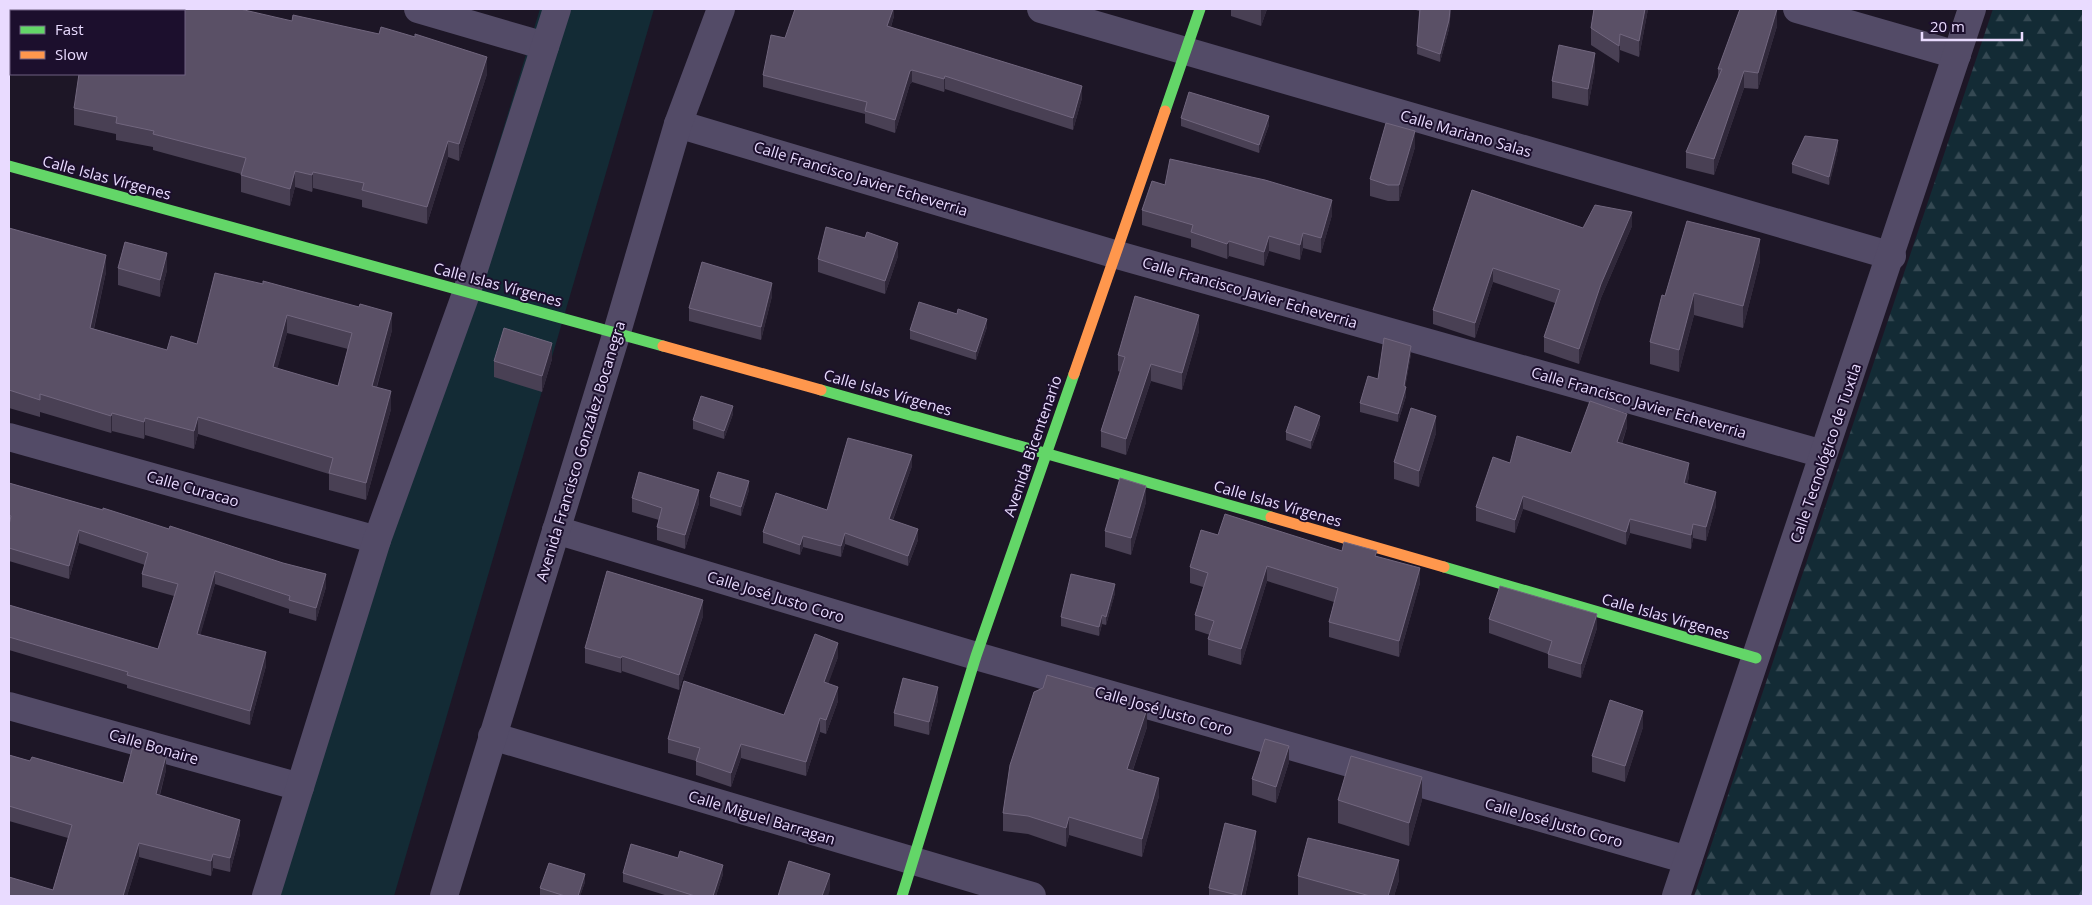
<svg xmlns="http://www.w3.org/2000/svg" width="2092" height="905" viewBox="0 0 2092 905" font-family="'Open Sans',sans-serif">
	<style>
		.grass { fill: #132b35 }
		.forest { fill: url(#forest-firs) }
		.lines { fill: none; stroke-linecap: round; stroke-linejoin: round }
		.street { stroke: #534b67; stroke-width: 28 }
		.fast { stroke: #63d668; stroke-width: 11 }
		.slow { stroke: #ff974d; stroke-width: 11 }
		.wall { fill: #494054; fill-rule: evenodd }
		.shaded-wall { fill: #30283a }
		.building { fill: #5a5066; stroke: #71667e; fill-rule: evenodd }
		.labels { text-anchor: middle; dominant-baseline: central; stroke-width: 4; stroke-linejoin: round; paint-order: stroke }
		.street-label { font-size: 15px; fill: #e9dbff; stroke: #1c0f2d }
	</style>
	<defs>
		<pattern id="forest-firs" width="22" height="20" patternUnits="userSpaceOnUse" patternTransform="scale(1.25)"><rect width="22" height="20" fill="#132b35"/><path d="M5 1l3.5 6h-7zM16 11l3.5 6h-7z" fill="#354953"/></pattern>
	</defs>
	<rect width="100%" height="100%" fill="#1d1626"/>
	<!-- grass -->
	<path class="grass" d="M540 9H654L394 896H268Z"/>
	<!-- forest -->
	<path class="forest" d="M1993 9H2083V896H1694Z"/>
	<g class="lines">
		<!-- street -->
		<g class="street">
			<path d="M418 9 545 46"/>
			<path d="M1041 9 1892 256"/>
			<path d="M1797 9 1957 55"/>
			<path d="M678 124 1114 254 1823 454"/>
			<path d="M9 437 377 540"/>
			<path d="M556 530 976 656 1688 860"/>
			<path d="M9 706 300 787"/>
			<path d="M492 736 1032 896"/>
			<path d="M266 896 377 540 467 291 557 9"/>
			<path d="M444 896 617 332 678 124 721 9"/>
			<path d="M1676 896 1972 9"/>
		</g>
		<!-- fast -->
		<g class="fast">
			<path d="M1165 111 1200 9"/>
			<path d="M9 166 663 346"/>
			<path d="M821 390 1271 517"/>
			<path d="M1444 567 1756 658"/>
			<path d="M902 896 976 656 1074 374"/>
		</g>
		<!-- slow -->
		<g class="slow">
			<path d="M663 346 821 390"/>
			<path d="M1074 374 1165 111"/>
			<path d="M1271 517 1444 567"/>
		</g>
	</g>
	<!-- wall -->
	<g class="wall">
		<path d="M894 9V16L891 27 1082 98 1073 130 945 89 944 92 912 82 910 84 895 133 865 123V114L763 87V75L785 38Z"/>
		<path d="M1231 9H1267L1261 26 1231 16Z"/>
		<path d="M1413 9H1451L1449 29 1440 62 1417 54 1419 11Z"/>
		<path d="M1594 9H1648L1639 57 1620 50 1619 63 1591 45V28Z"/>
		<path d="M1777 26 1758 89 1744 88 1714 175 1686 168V152L1718 79V69Z"/>
		<path d="M1595 70 1588 106 1552 98V81Z"/>
		<path d="M487 74 459 161 448 157 427 224 362 207V200L313 188 312 192 295 187 290 206 241 192V174L153 150V147L116 140V134L74 125V108Z"/>
		<path d="M1181 118 1269 125 1259 153 1181 126Z"/>
		<path d="M1415 147 1399 201H1388L1370 196V179Z"/>
		<path d="M1838 149 1829 185 1792 173V164Z"/>
		<path d="M1165 185 1332 215 1321 253 1303 248 1300 260 1269 251 1264 266 1229 256 1227 259 1191 247V239L1142 225V210Z"/>
		<path d="M1472 190 1583 228 1632 226 1601 298 1579 364 1544 352V337L1555 303 1493 282 1475 338 1433 324V310Z"/>
		<path d="M9 228 106 272 94 329 167 350 197 344 215 273 392 330 377 387 391 409 366 500 329 490V474L198 434 194 449 145 435 144 439 112 431 111 433 40 412V417L9 408ZM287 333 348 349 338 386 277 369Z"/>
		<path d="M865 238 898 256 885 294 818 272V259Z"/>
		<path d="M1760 261 1743 328 1694 315 1679 372 1650 364V342L1665 296Z"/>
		<path d="M118 268 167 270 160 297 118 285Z"/>
		<path d="M772 296 761 340 689 321V308Z"/>
		<path d="M987 327 976 360 910 339V330Z"/>
		<path d="M1199 331 1182 390 1151 381 1126 455 1101 447V431L1120 372 1118 371V355Z"/>
		<path d="M1411 354 1405 387 1406 396 1398 422 1360 412V403L1378 379Z"/>
		<path d="M552 359 542 392 494 377V361Z"/>
		<path d="M733 414 724 439 693 429V420Z"/>
		<path d="M1320 424 1311 449 1286 440V432Z"/>
		<path d="M1627 427 1622 444 1689 477 1687 484 1716 506 1706 541 1693 538 1691 549 1630 533 1626 545 1523 509 1515 533 1476 521V507L1510 463 1571 453Z"/>
		<path d="M1436 433 1419 487 1394 479V462Z"/>
		<path d="M912 466 893 520 918 540 908 566 845 544 841 557 803 547 800 555 763 543V532L827 510Z"/>
		<path d="M9 483 103 510 169 529 326 587 316 621 289 613V609L215 584 200 635 266 666 250 725 127 688V685L9 650V605L158 649 174 596 142 587V574L145 565 79 543 69 579 9 561Z"/>
		<path d="M749 490 741 516 710 506V497Z"/>
		<path d="M632 498 699 503 685 549 657 540V527L659 520 632 512Z"/>
		<path d="M1146 502 1131 555 1105 547V531Z"/>
		<path d="M1218 535 1377 556 1420 583 1399 657 1329 637V622L1334 602 1267 581 1241 665 1208 655V639L1210 635 1195 630V615L1203 587 1190 583V567Z"/>
		<path d="M1115 593 1106 625 1102 624 1099 636 1061 626V617Z"/>
		<path d="M703 616 679 690 622 671 621 673 585 663V648Z"/>
		<path d="M1489 619 1597 628 1581 678 1548 668V654L1489 633Z"/>
		<path d="M838 657 828 683 838 701 826 734 820 732 806 776 741 758 731 787 696 775V761L668 753V739L784 715Z"/>
		<path d="M1110 696 1147 727 1133 770 1159 796 1142 857 1069 835 1066 847 1028 834 1003 831V813Z"/>
		<path d="M938 700 929 735 894 726V713Z"/>
		<path d="M1643 727 1625 782 1592 772V756Z"/>
		<path d="M9 755 30 761 123 783 166 770 160 795 240 834 230 872 213 868 211 876 139 857 127 896H9L53 890 68 838 9 821Z"/>
		<path d="M1289 762 1276 803 1252 795V779Z"/>
		<path d="M1338 800H1422L1409 846 1338 823Z"/>
		<path d="M1256 847 1245 896H1209V888Z"/>
		<path d="M623 873 723 874 716 896H668L623 882Z"/>
		<path d="M1298 876 1399 880 1394 896H1298Z"/>
		<path d="M585 882 580 896H540V888Z"/>
	</g>
	<!-- shaded-wall -->
	<g class="shaded-wall">
		<path d="M893 9H894V16L887 39V26Z"/>
		<path d="M1262 9H1267L1261 26V10Z"/>
		<path d="M1450 9H1451L1449 29 1440 62V54Z"/>
		<path d="M1645 9H1648L1639 57V41Z"/>
		<path d="M1777 9V26L1758 89V73Z"/>
		<path d="M1620 34V50L1619 63V46Z"/>
		<path d="M1595 53V70L1588 106V89Z"/>
		<path d="M487 57V74L459 161V144Z"/>
		<path d="M912 70V82L910 84 895 133V120L910 71Z"/>
		<path d="M1744 71V88L1714 175V159Z"/>
		<path d="M945 76V89L944 92V79Z"/>
		<path d="M1082 86V98L1073 130V118Z"/>
		<path d="M1269 116V125L1259 153V145Z"/>
		<path d="M1415 131V147L1399 201V185Z"/>
		<path d="M1838 140V149L1829 185V177Z"/>
		<path d="M448 141V157L427 224V207Z"/>
		<path d="M295 171V187L290 206V189Z"/>
		<path d="M313 172V188L312 192V175Z"/>
		<path d="M1332 200V215L1321 253V238Z"/>
		<path d="M1632 212V226L1601 298 1579 364V349L1601 284Z"/>
		<path d="M1303 233V248L1300 260V245Z"/>
		<path d="M1269 236V251L1264 266V252Z"/>
		<path d="M1760 239V261L1743 328V306Z"/>
		<path d="M1229 241V256L1227 259V244Z"/>
		<path d="M898 243V256L885 294V281Z"/>
		<path d="M167 253V270L160 297V280Z"/>
		<path d="M106 255V272L90 345V328Z"/>
		<path d="M1493 268V282L1475 338V323Z"/>
		<path d="M772 283V296L761 340V327Z"/>
		<path d="M1694 293V315L1679 372V350Z"/>
		<path d="M392 313V330L372 403V386Z"/>
		<path d="M287 315V333L273 385V367Z"/>
		<path d="M1199 315V331L1182 390V373Z"/>
		<path d="M987 319V327L976 360V352Z"/>
		<path d="M552 343V359L542 392V376Z"/>
		<path d="M1411 346V354L1404 395V386Z"/>
		<path d="M1151 364V381L1126 455V439Z"/>
		<path d="M1406 387V396L1398 422V414Z"/>
		<path d="M391 391V409L366 500V483Z"/>
		<path d="M733 406V414L724 439V431Z"/>
		<path d="M112 413V431L111 433V416Z"/>
		<path d="M1627 414V427L1617 456V442Z"/>
		<path d="M1320 416V424L1311 449V441Z"/>
		<path d="M1436 416V433L1419 487V471Z"/>
		<path d="M198 417V434L194 449V431Z"/>
		<path d="M145 418V435L144 439V422Z"/>
		<path d="M912 455V466L889 530V519Z"/>
		<path d="M1689 463V477L1684 497V483Z"/>
		<path d="M749 481V490L741 516V507Z"/>
		<path d="M1146 486V502L1131 555V538Z"/>
		<path d="M699 490V503L685 549V535Z"/>
		<path d="M1716 492V506L1706 541V527Z"/>
		<path d="M1523 496V509L1515 533V520Z"/>
		<path d="M1630 519V533L1626 545V532Z"/>
		<path d="M1693 524V538L1691 549V535Z"/>
		<path d="M918 529V540L908 566V556Z"/>
		<path d="M79 530V543L69 579V566Z"/>
		<path d="M845 533V544L841 557V546Z"/>
		<path d="M803 536V547L800 555V545Z"/>
		<path d="M1267 566V581L1241 665V649Z"/>
		<path d="M1420 568V583L1399 657V641Z"/>
		<path d="M215 571V584L197 647V634Z"/>
		<path d="M326 574V587L316 621V608Z"/>
		<path d="M1115 584V593L1106 625V617Z"/>
		<path d="M703 600V616L679 690V675Z"/>
		<path d="M1597 614V628L1581 678V664Z"/>
		<path d="M1102 615V624L1099 636V627Z"/>
		<path d="M838 643V657L824 696V682Z"/>
		<path d="M266 652V666L250 725V711Z"/>
		<path d="M622 656V671L621 673V658Z"/>
		<path d="M838 687V701L826 734V720Z"/>
		<path d="M938 687V700L929 735V722Z"/>
		<path d="M1147 709V727L1127 787V769Z"/>
		<path d="M1643 711V727L1625 782V766Z"/>
		<path d="M820 718V732L806 776V762Z"/>
		<path d="M741 744V758L731 787V773Z"/>
		<path d="M1289 746V762L1276 803V787Z"/>
		<path d="M166 756V770L156 808V794Z"/>
		<path d="M1422 777V800L1409 846V823Z"/>
		<path d="M1159 778V796L1142 857V839Z"/>
		<path d="M1069 817V835L1066 847V828Z"/>
		<path d="M240 820V834L230 872V858Z"/>
		<path d="M1256 831V847L1245 896H1241Z"/>
		<path d="M139 843V857L127 896H123Z"/>
		<path d="M213 854V868L211 876V861Z"/>
		<path d="M1399 860V880L1394 896H1388Z"/>
		<path d="M723 865V874L716 896H713Z"/>
		<path d="M585 874V882L580 896H578Z"/>
		<path d="M830 874V890L828 896H822Z"/>
	</g>
	<!-- building -->
	<g class="building">
		<path d="M71 9H240L292 21 293 15 379 34 381 27 415 37V34L487 57 459 144 448 141 427 207 362 190 364 183 313 172 312 175 295 171 290 189 241 175 246 158 153 134 154 131 116 123 117 117 74 108 79 74H184V11H70Z"/>
		<path d="M795 9H893L887 26 1082 86 1073 118 945 76 944 79 912 70 910 71 895 120 865 111 867 102 763 75 771 35 785 38Z"/>
		<path d="M1420 9H1450L1449 20 1440 54 1417 46Z"/>
		<path d="M1594 9H1645L1639 41 1620 34 1619 46 1591 28Z"/>
		<path d="M1740 9H1777L1758 73 1744 71 1714 159 1686 152 1722 69H1718Z"/>
		<path d="M1559 45 1595 53 1588 89 1552 81Z"/>
		<path d="M1189 92 1269 116 1259 145 1181 118Z"/>
		<path d="M1386 123 1415 131 1399 185H1388L1370 179Z"/>
		<path d="M1805 136 1838 140 1829 177 1792 164Z"/>
		<path d="M1170 159 1265 180 1332 200 1321 238 1303 233 1300 245 1269 236 1264 252 1229 241 1227 244 1191 232 1193 225 1142 210 1152 181 1165 185Z"/>
		<path d="M1472 190 1583 228 1595 205 1632 212 1601 284 1579 349 1544 337 1560 290 1493 268 1475 323 1433 310Z"/>
		<path d="M1687 221 1760 239 1743 306 1694 293 1679 350 1650 342 1662 295 1665 296Z"/>
		<path d="M826 227 865 238 867 232 898 243 885 281 818 259Z"/>
		<path d="M9 228 106 255 90 328 167 350 171 336 197 344 215 273 263 284V281L359 307 360 304 392 313 372 386 391 391 366 483 329 473 333 458 198 417 194 431 145 418 144 422 112 413 111 416 40 394V400L9 390ZM287 315 352 333 338 386 273 367Z"/>
		<path d="M125 242 167 253 160 280 118 268Z"/>
		<path d="M702 262 772 283 761 327 689 308Z"/>
		<path d="M1135 296 1199 315 1182 373 1151 364 1126 439 1101 431 1125 357 1118 355Z"/>
		<path d="M919 302 957 314 958 309 987 319 976 352 910 330Z"/>
		<path d="M504 328 552 343 542 376 494 361Z"/>
		<path d="M1384 338 1411 346 1404 386 1406 387 1398 414 1360 403 1368 376 1378 379Z"/>
		<path d="M701 396 733 406 724 431 693 420Z"/>
		<path d="M1590 401 1627 414 1617 442 1689 463 1684 483 1716 492 1706 527 1693 524 1691 535 1630 519 1626 532 1523 496 1515 520 1476 507 1493 457 1510 463 1517 436 1571 453Z"/>
		<path d="M1295 406 1320 416 1311 441 1286 432Z"/>
		<path d="M1411 408 1436 416 1419 471 1394 462Z"/>
		<path d="M848 438 912 455 889 519 918 529 908 556 845 533 841 546 803 536 800 545 763 532 776 493 827 510Z"/>
		<path d="M639 472 699 490 685 535 657 527 662 508 632 498Z"/>
		<path d="M718 472 749 481 741 507 710 497Z"/>
		<path d="M1120 478 1146 486 1131 538 1105 531Z"/>
		<path d="M9 483 103 510V508L169 529 170 526 283 563 326 574 316 608 289 600 290 596 215 571 197 634 266 652 250 711 127 675 128 672 9 637V605L158 649 178 584 142 574 148 553 79 530 69 566 9 548V525L11 516 9 515Z"/>
		<path d="M1225 514 1342 551 1344 542 1377 551 1375 556 1420 568 1399 641 1329 622 1338 588 1267 566 1241 649 1208 639 1214 621 1195 615 1208 573 1190 567 1201 530 1218 535Z"/>
		<path d="M607 571 703 600 679 675 622 656 621 658 585 648Z"/>
		<path d="M1071 574 1115 584 1106 617 1102 615 1099 627 1061 617Z"/>
		<path d="M1500 586 1597 614 1581 664 1548 654 1552 641 1489 619Z"/>
		<path d="M815 634 838 643 824 682 838 687 826 720 820 718 806 762 741 744 731 773 696 761 700 748 668 739 684 681 784 715Z"/>
		<path d="M1047 675 1110 693 1109 696 1147 709 1127 769 1159 778 1142 839 1069 817 1066 828 1028 816 1003 813 1010 765 1034 692 1043 688Z"/>
		<path d="M903 678 938 687 929 722 894 713Z"/>
		<path d="M1610 700 1643 711 1625 766 1592 756Z"/>
		<path d="M1265 739 1289 746 1276 787 1252 779Z"/>
		<path d="M133 746 166 756 156 794 240 820 230 858 213 854 211 861 139 843 123 896H9V877L53 890 72 825 9 806V755L30 761 32 757 123 783Z"/>
		<path d="M1351 756 1422 777 1409 823 1338 800Z"/>
		<path d="M1225 823 1256 831 1241 896 1209 888Z"/>
		<path d="M1308 838 1399 860 1388 896H1370L1298 876Z"/>
		<path d="M631 844 678 858 680 851 723 865 713 896H695L623 873Z"/>
		<path d="M789 861 830 874 822 896H778Z"/>
		<path d="M549 863 585 874 578 896H565L540 888Z"/>
	</g>
	<g class="labels">
		<!-- street labels -->
		<g class="street-label">
			<text transform="translate(1466 133) rotate(16)">Calle Mariano Salas</text>
			<text transform="translate(107 177) rotate(15)">Calle Islas Vírgenes</text>
			<text transform="translate(861 178) rotate(17)">Calle Francisco Javier Echeverria</text>
			<text transform="translate(498 284) rotate(15)">Calle Islas Vírgenes</text>
			<text transform="translate(1250 292) rotate(16)">Calle Francisco Javier Echeverria</text>
			<text transform="translate(888 392) rotate(16)">Calle Islas Vírgenes</text>
			<text transform="translate(1639 402) rotate(16)">Calle Francisco Javier Echeverria</text>
			<text transform="translate(1032 446) rotate(-71)">Avenida Bicentenario</text>
			<text transform="translate(580 451) rotate(-73)">Avenida Francisco González Bocanegra</text>
			<text transform="translate(1825 453) rotate(-71)">Calle Tecnológico de Tuxtla</text>
			<text transform="translate(193 488) rotate(16)">Calle Curacao</text>
			<text transform="translate(1278 503) rotate(16)">Calle Islas Vírgenes</text>
			<text transform="translate(776 596) rotate(17)">Calle José Justo Coro</text>
			<text transform="translate(1666 616) rotate(16)">Calle Islas Vírgenes</text>
			<text transform="translate(1164 710) rotate(16)">Calle José Justo Coro</text>
			<text transform="translate(154 746) rotate(16)">Calle Bonaire</text>
			<text transform="translate(762 817) rotate(17)">Calle Miguel Barragan</text>
			<text transform="translate(1554 822) rotate(16)">Calle José Justo Coro</text>
		</g>
	</g>
	<!-- border -->
	<rect width="2092" height="905" fill="none" stroke="#e9dbff" stroke-width="20"/>
	<!-- legend -->
	<rect x="10" y="10" width="175" height="65" fill="#1c0f2d" stroke="#6e6181"/>
	<rect x="20" y="26" width="25" height="8" fill="#63d668" stroke="#6e6181"/>
	<text x="55" y="35" font-size="15" fill="#e9dbff">Fast</text>
	<rect x="20" y="51" width="25" height="8" fill="#ff974d" stroke="#6e6181"/>
	<text x="55" y="60" font-size="15" fill="#e9dbff">Slow</text>
	<!-- scale -->
	<path d="M1922 32v8h100v-8" fill="none" stroke="#e9dbff" stroke-width="2.5"/>
	<text x="1930" y="32" font-size="15" fill="#e9dbff" stroke="#1c0f2d" stroke-width="4" paint-order="stroke">20 m</text>
</svg>
